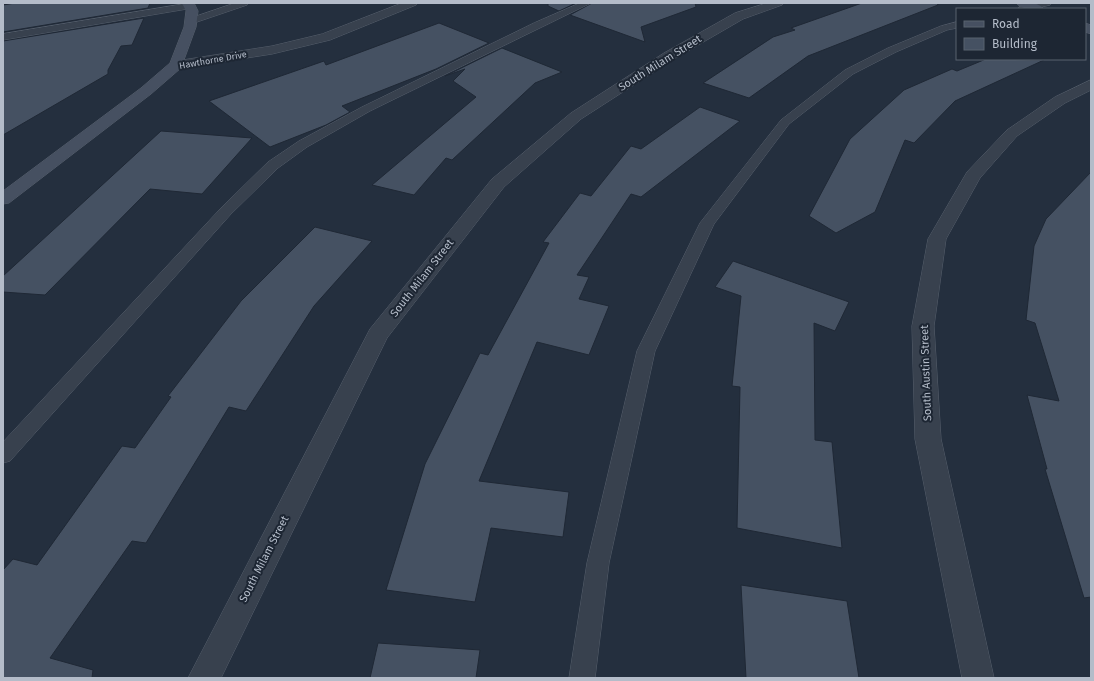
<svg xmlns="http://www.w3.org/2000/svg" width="1094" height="681" viewBox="0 0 1094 681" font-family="'Fira Sans',sans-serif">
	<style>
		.building { fill: #455162; stroke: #1f2835 }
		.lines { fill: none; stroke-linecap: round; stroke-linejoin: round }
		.service-casing { stroke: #565f6c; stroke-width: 1 }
		.minor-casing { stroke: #565f6c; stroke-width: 1 }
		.tertiary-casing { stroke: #565f6c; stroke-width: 1 }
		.secondary-casing { stroke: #565f6c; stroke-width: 1 }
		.service { fill: #38414e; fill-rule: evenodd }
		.minor { fill: #38414e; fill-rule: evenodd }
		.tertiary { fill: #38414e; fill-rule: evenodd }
		.secondary { fill: #465061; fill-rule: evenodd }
		.labels { text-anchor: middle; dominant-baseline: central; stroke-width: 4; stroke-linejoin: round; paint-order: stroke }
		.far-street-label { font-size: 9px; fill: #b4bcc9; stroke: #1d2633 }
		.street-label { font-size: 11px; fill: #b4bcc9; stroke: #1d2633 }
	</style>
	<rect width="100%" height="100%" fill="#242f3e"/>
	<!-- building -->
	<g class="building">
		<path d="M15 3H150L148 8 3 32V5Z"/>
		<path d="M548 3H576L559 11 548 6Z"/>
		<path d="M592 3H695L696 7 641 27 645 42 570 15Z"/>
		<path d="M862 3H937L938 5 808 56 749 98 703 83 773 37 795 30 791 28Z"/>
		<path d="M144 18 132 45 121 46 108 70V74L3 135V41Z"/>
		<path d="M439 23 489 43 436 69 342 106 350 112 326 125 270 147 209 101 324 61 326 65Z"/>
		<path d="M502 48 562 72 535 83 452 160 446 158 414 195 372 185 476 97 453 81 465 69 445 76Z"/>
		<path d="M986 59 1044 60 955 101 914 143 905 140 875 212 836 233 809 216 850 139 904 90 952 69 957 71Z"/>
		<path d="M700 107 740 121 641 197 631 194 577 275 589 277 579 299 609 306 589 355 537 342 479 481 569 492 563 537 491 528 475 602 386 590 425 464 480 353 488 355 549 243 543 242 580 193 591 196 631 146 641 149Z"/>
		<path d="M161 131 252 138 202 194 150 189 45 295 3 292V276Z"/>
		<path d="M1091 172V597L1084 598 1045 469H1047L1027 395 1059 401 1035 323 1026 320 1034 246 1046 219Z"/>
		<path d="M315 227 372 241 314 306 246 411 229 407 146 543 132 541 50 658 93 670 92 678H3V570L13 559 37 565 122 446 135 448 171 397 168 396 241 301Z"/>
		<path d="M733 261 849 302 835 331 814 323 815 440 832 442 842 548 737 528 740 387 732 386 741 296 715 287Z"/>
		<path d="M741 585 847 601 859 678H746Z"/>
		<path d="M378 643 480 650 476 678H370Z"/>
	</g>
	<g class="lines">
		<defs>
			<g id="service">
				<path d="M190 3 194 6 193 8 3 40V34Z"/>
				<path d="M235 3H248L247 5 194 23H188L186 21 188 19Z"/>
				<path d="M580 3H591L370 111 307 147 278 168 231 214 10 461 3 463V442L221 208 268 162 299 141 362 107 534 23Z"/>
				<path d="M1036 3H1051L1050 5 1033 9H1018L1019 7Z"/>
				<path d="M957 22V28L947 30 896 52 853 74 789 124 714 224 655 351 609 563 595 678H569L587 563 637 351 700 223 781 120 845 70 888 48 941 26Z"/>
			</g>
			<path id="minor" d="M767 3H784L782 5 743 19 674 59 581 119 504 187 387 338 221 678H188L370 329 492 179 571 113 664 53 735 13Z"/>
			<g id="tertiary">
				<path d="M402 3H418L416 5 330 40 272 54 176 69 171 68 169 65 171 62 176 61 272 46 322 34Z"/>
				<path d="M1091 80V90L1065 103 1017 136 980 178 946 239 934 326 941 439 994 678H962L915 439 912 326 928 239 967 172 1007 130 1055 97Z"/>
			</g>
			<g id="secondary">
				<path d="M182 3H194L198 11 196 27 181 68 151 94 9 203 3 204V191L141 88 170 63 184 27 186 11Z"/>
				<path d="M1016 3C1026 3 1037 1 1044 9 1034 9 1023 11 1016 3Z"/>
				<path d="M1085 23 1091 25V34L1085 32Z"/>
			</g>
		</defs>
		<!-- service casing -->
		<use href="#service" class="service-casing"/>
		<!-- minor casing -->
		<use href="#minor" class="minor-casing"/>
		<!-- tertiary casing -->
		<use href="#tertiary" class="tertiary-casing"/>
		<!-- secondary casing -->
		<use href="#secondary" class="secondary-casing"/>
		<!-- service -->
		<use href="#service" class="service"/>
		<!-- minor -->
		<use href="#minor" class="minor"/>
		<!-- tertiary -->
		<use href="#tertiary" class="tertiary"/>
		<!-- secondary -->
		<use href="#secondary" class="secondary"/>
	</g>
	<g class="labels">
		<!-- far-street labels -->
		<g class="far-street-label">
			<text transform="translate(213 60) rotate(-10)">Hawthorne Drive</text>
		</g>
		<!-- street labels -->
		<g class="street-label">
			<text transform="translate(660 63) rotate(-32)">South Milam Street</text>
			<text transform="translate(422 278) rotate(-52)">South Milam Street</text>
			<text transform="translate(926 373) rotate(-92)">South Austin Street</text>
			<text transform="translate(264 559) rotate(-63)">South Milam Street</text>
		</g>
	</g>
	<!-- border -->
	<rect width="1094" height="681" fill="none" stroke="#b4bcc9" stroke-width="8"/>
	<!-- legend -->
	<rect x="956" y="8" width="130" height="52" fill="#1d2633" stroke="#59626f"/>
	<rect x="964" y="21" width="20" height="6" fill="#465061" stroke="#59626f"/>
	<text x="992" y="28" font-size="12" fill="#b4bcc9">Road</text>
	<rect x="964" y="38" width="20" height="12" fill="#455162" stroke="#59626f"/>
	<text x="992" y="48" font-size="12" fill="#b4bcc9">Building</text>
</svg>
